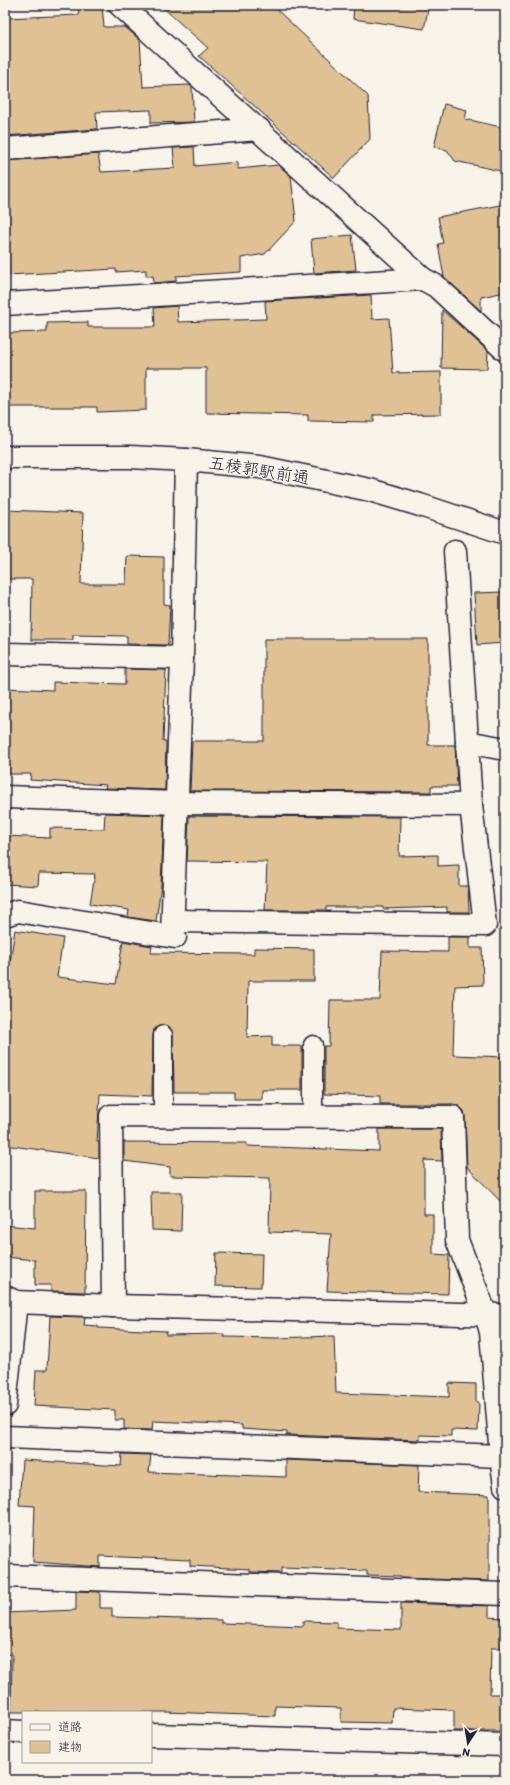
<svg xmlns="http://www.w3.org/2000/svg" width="510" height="1785" viewBox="0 0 510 1785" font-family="Itim,'Klee One',sans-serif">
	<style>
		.building { fill: #dfc193; stroke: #22223b }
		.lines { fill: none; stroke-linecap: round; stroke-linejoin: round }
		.lane-casing { stroke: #22223b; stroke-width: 21 }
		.street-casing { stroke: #22223b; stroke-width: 25 }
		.secondary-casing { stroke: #22223b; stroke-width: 25 }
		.lane { stroke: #f7f3e8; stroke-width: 18 }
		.street { stroke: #f7f3e8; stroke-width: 22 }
		.secondary { stroke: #f7f3e8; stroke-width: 22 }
		.labels { text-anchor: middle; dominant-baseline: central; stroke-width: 3; stroke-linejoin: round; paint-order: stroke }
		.street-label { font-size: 17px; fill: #22223b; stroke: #f7f3e8 }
	</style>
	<rect width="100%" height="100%" fill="#f7f3e8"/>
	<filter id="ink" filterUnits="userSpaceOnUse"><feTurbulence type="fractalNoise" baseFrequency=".025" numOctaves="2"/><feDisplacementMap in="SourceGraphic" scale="8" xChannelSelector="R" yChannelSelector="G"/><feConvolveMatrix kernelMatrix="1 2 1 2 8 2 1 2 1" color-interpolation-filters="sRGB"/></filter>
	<g filter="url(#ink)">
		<!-- building -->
		<g class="building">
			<path d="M102 5 104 27H125L140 40 143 87 189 85 192 87 194 122 151 123V110L96 112 97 129 5 136V18L79 15 78 6Z"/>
			<path d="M160 5H272L368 96 370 139 334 178 199 56 208 48Z"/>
			<path d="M354 5H429L424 29 353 19Z"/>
			<path d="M444 104 467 110 465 119 505 128V172L455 161 447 150 434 147Z"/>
			<path d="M194 147 195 166 238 162V169L278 165 291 176 296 221 265 254 241 258V272L176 276V281L154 283 153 276H146V270L116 272V269L8 275 5 223V161L98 154 101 172 175 168 173 148Z"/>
			<path d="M505 204V292L481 297V311L444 277 438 244 443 243 438 217Z"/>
			<path d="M352 235 356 270 314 273 311 239Z"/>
			<path d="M371 295 372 319 389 318 393 373 441 372V414L374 415V422L308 421V415L206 413V368H146V410L97 412V407H5V345H7V333L47 332V323L88 322V327H155L154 308 177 306 178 322 266 319 265 301Z"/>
			<path d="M442 310 488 351 487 369 441 368Z"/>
			<path d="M5 510 83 513 81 584H126L127 556 164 557V604L170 605 168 645 127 644V636L73 635V640H31L32 579H7V553H5Z"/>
			<path d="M505 592V643L477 645 474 593Z"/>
			<path d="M264 639H428V745H455L457 786H431V792L190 791 192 741H264Z"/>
			<path d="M125 669 166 670 163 741H166L165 790 105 788 106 785 30 780 31 774H5V688L53 690V682L125 684Z"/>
			<path d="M105 813 164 815 161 885 156 921 128 917 129 910 90 904 95 874 39 873 38 886 5 884V836L50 838V828L104 829Z"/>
			<path d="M189 816 400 817 399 856 438 855V866L459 865V886H468L469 912H447V907L383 909V907H326V910H265L267 862 187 861Z"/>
			<path d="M15 930 63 938 57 977 116 984 123 941 152 946 151 953 254 954V948L314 949V981H248V983L247 1037 272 1036V1046H302V1090H262V1099H234V1092H174L173 1035 169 1026 163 1025 154 1029 153 1035 152 1096 100 1094 97 1142H99V1158L5 1145V993Z"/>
			<path d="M448 937H470V948H482L483 985 455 986 453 1055 505 1057V1206L467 1167 465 1117 464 1111 459 1106 453 1104H380V1096L324 1094V1046H329L330 1000H380L382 951 448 952Z"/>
			<path d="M379 1129H441L442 1161 424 1160V1214H433V1254L449 1255 448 1294 327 1291 331 1234 269 1232 270 1178 170 1176V1167L124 1161V1142L247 1143V1146L379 1151Z"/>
			<path d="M35 1191H86L85 1292 51 1291V1285H35V1260L5 1257V1225L35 1228Z"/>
			<path d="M151 1192H182L181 1231 152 1230Z"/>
			<path d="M216 1253 262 1254 261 1287 215 1286Z"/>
			<path d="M50 1316 85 1317 84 1325 98 1326V1328L166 1331V1335L224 1334V1337L277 1338 334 1336 336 1393 449 1397V1383L476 1384V1402H479L478 1431 451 1430V1436L420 1435V1440L287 1435V1432L242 1429V1425L153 1421 152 1430 124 1429V1420H115V1410L34 1406 36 1370H47Z"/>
			<path d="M122 1454 151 1455 149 1472 233 1475 286 1477V1460L419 1465 418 1492 489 1495V1581L401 1578V1576L367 1575V1571L281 1568V1573L250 1572V1569L190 1566V1560L100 1556V1567L33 1562 35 1506 19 1505 22 1460 121 1466Z"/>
			<path d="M76 1591 100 1592V1608H112V1617L221 1620V1623L303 1626V1621L337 1622V1628L401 1630V1603L489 1606V1617L503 1618 502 1648H491L490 1694H505V1731H454V1710L393 1708 392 1723 341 1722V1708L275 1706V1716L165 1712H11L12 1654 5 1655V1613L76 1610Z"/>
		</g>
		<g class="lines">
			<defs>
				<g id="lane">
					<path d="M163 1035V1116"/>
					<path d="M313 1116V1045"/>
				</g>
				<g id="street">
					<path d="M120 5 423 279 436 286 505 350"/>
					<path d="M5 149 259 129"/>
					<path d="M5 304 423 279"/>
					<path d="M5 654 182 658"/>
					<path d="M467 742 505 749"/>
					<path d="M5 797 177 803 471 805"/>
					<path d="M5 915 18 911 175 937"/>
					<path d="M173 921 485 925 471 805 455 551"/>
					<path d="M172 936 182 658 186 460"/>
					<path d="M5 1297 16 1302 113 1306 505 1315"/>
					<path d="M113 1306 111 1116 453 1117 457 1240 486 1315 491 1332 501 1456 505 1486"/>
					<path d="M5 1405 16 1302"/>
					<path d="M5 1437 501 1456"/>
					<path d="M5 1576 505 1594"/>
					<path d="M5 1731 23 1732"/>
					<path d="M151 1735 505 1745"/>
				</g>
				<path id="secondary" d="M5 457H130L186 460 260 467 370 490 420 505 505 533"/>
			</defs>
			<!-- lane casing -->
			<use href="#lane" class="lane-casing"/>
			<!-- street casing -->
			<use href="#street" class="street-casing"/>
			<!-- secondary casing -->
			<use href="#secondary" class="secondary-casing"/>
			<!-- lane -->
			<use href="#lane" class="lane"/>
			<!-- street -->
			<use href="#street" class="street"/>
			<!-- secondary -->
			<use href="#secondary" class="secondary"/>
		</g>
	</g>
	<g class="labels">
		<!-- street labels -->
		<g class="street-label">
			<text transform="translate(259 470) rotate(9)">五稜郭駅前通</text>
		</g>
	</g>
	<!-- margin -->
	<rect width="510" height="1785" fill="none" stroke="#f7f3e8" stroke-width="20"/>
	<rect x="10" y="10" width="490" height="1765" fill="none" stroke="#22223b" stroke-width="1.5" filter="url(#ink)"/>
	<!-- legend -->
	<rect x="22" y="1711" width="130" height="52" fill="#f7f3e8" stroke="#a29fa3"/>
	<rect x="30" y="1724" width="20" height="6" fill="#f7f3e8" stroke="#a29fa3"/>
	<text x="58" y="1731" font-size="12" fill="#22223b">道路</text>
	<rect x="30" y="1741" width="20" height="12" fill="#dfc193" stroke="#a29fa3"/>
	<text x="58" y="1751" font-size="12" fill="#22223b">建物</text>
	<!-- north arrow -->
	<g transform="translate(468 1743) rotate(192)" stroke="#f7f3e8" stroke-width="3" paint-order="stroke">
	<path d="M0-3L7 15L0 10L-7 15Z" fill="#22223b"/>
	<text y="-6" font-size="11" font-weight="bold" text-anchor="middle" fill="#22223b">N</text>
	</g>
</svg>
